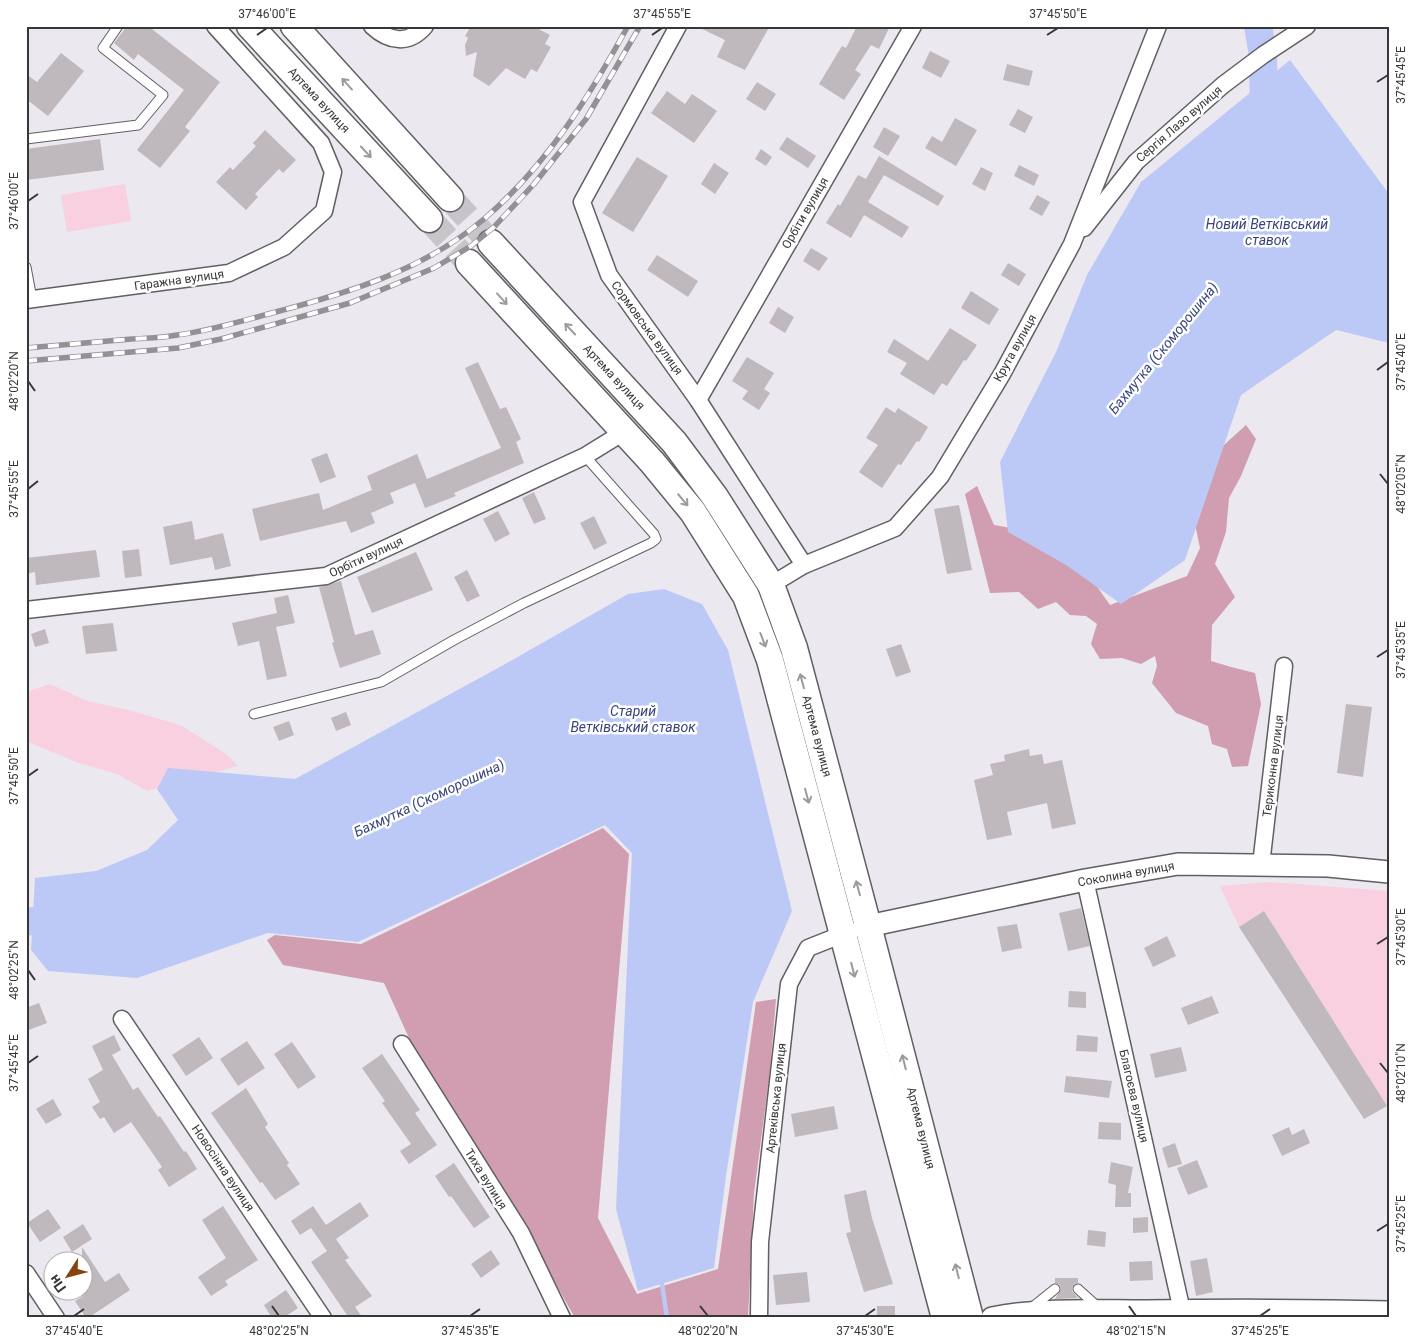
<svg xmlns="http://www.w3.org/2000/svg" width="1415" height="1344" viewBox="0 0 1415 1344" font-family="Roboto,sans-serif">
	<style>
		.green { fill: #f8d0df }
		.forest { fill: #d09db1 }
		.water { fill: #bcc9f7 }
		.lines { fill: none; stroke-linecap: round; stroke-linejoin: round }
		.stream { stroke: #bcc9f7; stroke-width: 4.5 }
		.river { stroke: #bcc9f7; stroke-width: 28 }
		.building { fill: #bfb9bd }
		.primary-tunnel { stroke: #c8c4ca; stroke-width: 26; stroke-dasharray: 26 13; stroke-linecap: butt }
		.service-casing { stroke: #625e64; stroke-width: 11 }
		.minor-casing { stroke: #625e64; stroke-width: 19 }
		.tertiary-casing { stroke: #625e64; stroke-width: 24 }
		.primary-casing { stroke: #625e64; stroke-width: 29 }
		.service { stroke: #fff; stroke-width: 9 }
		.minor { stroke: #fff; stroke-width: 16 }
		.tertiary { stroke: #fff; stroke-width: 21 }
		.primary { stroke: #fff; stroke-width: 26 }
		.rail-casing { stroke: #939195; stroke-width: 5.5 }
		.rail { stroke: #fff; stroke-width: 4; stroke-dasharray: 11; stroke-linecap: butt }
		.oneway { stroke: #9b9a9c }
		.ticks { fill: none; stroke: #373638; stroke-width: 2 }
		.labels { text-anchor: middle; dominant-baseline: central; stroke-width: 5; stroke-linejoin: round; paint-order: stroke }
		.street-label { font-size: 12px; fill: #373638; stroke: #fff }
		.water-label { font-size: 14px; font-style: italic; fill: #37437c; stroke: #fff }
		.neatline { fill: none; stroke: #373638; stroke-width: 2 }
		.ticks-label { font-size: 12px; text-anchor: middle; fill: #373638 }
	</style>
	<rect width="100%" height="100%" fill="#ece8ef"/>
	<!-- green -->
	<g class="green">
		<path d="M125 184 131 221 67 232 61 195Z"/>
		<path d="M50 684 87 701 129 710 182 726 226 754 238 766 147 791 117 774 79 763 26 741V692Z"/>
		<path d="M1270 882 1389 891V1105L1387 1106 1264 911 1239 927 1220 886Z"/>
	</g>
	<!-- forest -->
	<g class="forest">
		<path d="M1246 425 1256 439 1241 476 1229 498 1226 532 1215 564 1235 597 1212 625 1211 661 1231 667 1255 673 1261 704 1248 766 1232 767 1227 749 1212 744 1208 726 1176 713 1152 683 1157 666 1155 656 1141 664 1122 658 1100 659 1091 644 1097 624 1086 616 1070 615 1056 602 1038 609 1019 592 990 593 965 494 977 486 994 525 1028 531 1084 568 1110 605 1187 576 1200 548 1192 510 1204 472 1225 444Z"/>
		<path d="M603 828 629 854 598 1218 637 1294 718 1269 756 1002 776 999 770 1071 754 1193 748 1318H575L526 1231 419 1060 384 983 283 965 267 940 275 935 361 944Z"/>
	</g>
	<!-- water -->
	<g class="water">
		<path d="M1290 60 1389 194V343L1336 330 1241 395 1185 560 1121 604 1066 565 1008 532 1000 462 1056 352 1087 275 1141 182Z"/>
		<path d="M664 589 702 604 728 650 792 911 753 1002 726 1176 714 1268 638 1291 616 1209 632 853 605 825 358 942 268 933 137 978 48 971 31 950 35 878 96 871 147 850 178 820 157 789 168 768 295 779 507 663 628 594Z"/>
	</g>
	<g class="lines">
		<!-- stream -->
		<path class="stream" d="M662 1284 667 1318"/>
		<!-- river -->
		<g class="river">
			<path d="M1258 26 1263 55 1264 119"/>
			<path d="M26 922 69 916"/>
		</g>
	</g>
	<!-- building -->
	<g class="building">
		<path d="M127 26H148L220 82 185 127 190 131 160 168 137 150 184 90 138 54 134 60 114 43Z"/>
		<path d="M471 26H533L550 35 545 44 551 47 537 72 531 69 525 79 506 68 489 86 473 76 477 52 466 56 465 45 468 38 465 36Z"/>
		<path d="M696 26H770L745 70 717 57 725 40Z"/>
		<path d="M857 26H890L879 49 871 45 855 70 861 74 844 100 819 84 842 46 846 48Z"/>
		<path d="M930 51 950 61 941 78 922 68Z"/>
		<path d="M61 53 84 71 48 116 26 99V74L37 82Z"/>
		<path d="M1007 64 1033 71 1029 86 1003 80Z"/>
		<path d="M757 82 776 94 765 111 746 99Z"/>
		<path d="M667 91 685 104 692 94 717 111 694 143 651 113Z"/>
		<path d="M1018 109 1033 117 1025 133 1009 125Z"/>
		<path d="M955 118 977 130 956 166 925 148 932 136 942 142Z"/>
		<path d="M884 127 900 136 888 156 873 147Z"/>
		<path d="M265 130 296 160 283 173 279 169 255 194 258 197 246 210 216 182 230 167 233 170 256 146 253 143Z"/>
		<path d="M787 137 816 156 808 168 779 149Z"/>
		<path d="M100 139 104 170 26 180V149Z"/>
		<path d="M761 149 772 157 766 166 755 159Z"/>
		<path d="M879 156 944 196 938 206 884 175 868 202 909 227 902 238 864 215 851 238 826 223 838 204 840 206 858 175 866 179Z"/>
		<path d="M637 157 668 176 633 232 602 213Z"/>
		<path d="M714 163 729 173 715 194 701 184Z"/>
		<path d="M1019 165 1039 175 1034 186 1014 176Z"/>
		<path d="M981 167 993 173 985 191 972 184Z"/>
		<path d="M1037 195 1050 202 1042 216 1029 209Z"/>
		<path d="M811 248 828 258 819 271 803 261Z"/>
		<path d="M657 255 698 281 688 297 647 270Z"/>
		<path d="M1008 263 1026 274 1019 286 1001 275Z"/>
		<path d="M971 291 999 309 989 325 961 308Z"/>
		<path d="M778 307 794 317 785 333 769 323Z"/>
		<path d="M950 328 977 345 966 361 964 360 947 386 942 383 934 395 900 374 907 363 887 352 894 339 928 361Z"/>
		<path d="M747 357 774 373 764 389 770 393 759 410 742 399 748 391 732 381Z"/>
		<path d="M478 362 500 409 506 407 521 439 516 442 524 463 454 493 456 496 425 508 415 483 390 493 394 503 371 513 375 523 351 533 346 521 260 541 252 509 319 493 323 510 372 490 367 476 417 454 427 479 501 448 465 368Z"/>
		<path d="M886 407 895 413 898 408 928 427 919 442 917 441 901 465 898 464 882 488 859 472 878 445 866 438Z"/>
		<path d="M327 453 336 477 320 483 311 459Z"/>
		<path d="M534 492 546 519 534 524 522 498Z"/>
		<path d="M959 505 972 570 947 574 934 509Z"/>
		<path d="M498 511 510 534 495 542 483 519Z"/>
		<path d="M594 516 607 543 594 550 580 523Z"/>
		<path d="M192 521 195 540 223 533 231 566 215 570 212 557 170 565 163 527Z"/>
		<path d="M139 549 142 576 125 578 122 551Z"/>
		<path d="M96 550 100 577 36 585 35 572 26 574V558Z"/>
		<path d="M416 552 433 590 372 613 357 577Z"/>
		<path d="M467 570 480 596 467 602 454 577Z"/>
		<path d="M341 581 355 635 373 630 381 654 340 668 332 643 334 642 319 587Z"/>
		<path d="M288 595 295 623 276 627 287 676 267 680 259 641 238 646 232 623 277 613 274 598Z"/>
		<path d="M113 623 117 651 86 654 82 626Z"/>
		<path d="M45 629 49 643 35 647 31 634Z"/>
		<path d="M901 644 911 672 896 677 886 649Z"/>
		<path d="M1346 704 1372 707 1363 777 1337 773Z"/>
		<path d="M346 712 351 725 336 731 331 718Z"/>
		<path d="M289 721 294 735 279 741 273 727Z"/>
		<path d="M1029 749 1030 756 1042 754 1044 764 1062 760 1076 824 1052 829 1047 803 1007 812 1012 835 987 840 974 780 993 775 990 764 1005 761 1004 755Z"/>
		<path d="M1081 908 1090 946 1068 951 1059 913Z"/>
		<path d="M1264 911 1387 1106 1364 1119 1239 927Z"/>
		<path d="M1017 924 1022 948 1002 952 997 927Z"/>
		<path d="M1167 936 1176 956 1153 967 1144 948Z"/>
		<path d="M1069 991 1086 992V1008L1068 1007Z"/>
		<path d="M1212 996 1219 1013 1188 1025 1181 1008Z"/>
		<path d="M39 1003 47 1023 26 1031V1008Z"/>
		<path d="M114 1035 121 1050 112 1055 133 1090 138 1087 158 1117 160 1116 184 1152 186 1151 197 1169 169 1187 158 1170 162 1167 131 1122 114 1133 104 1117 100 1119 92 1107 100 1102 88 1079 103 1070 92 1046Z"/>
		<path d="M1077 1035 1098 1037 1097 1052 1076 1051Z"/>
		<path d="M199 1037 213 1058 186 1076 172 1055Z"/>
		<path d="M247 1041 265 1068 238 1086 220 1059Z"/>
		<path d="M292 1042 316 1077 298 1089 274 1054Z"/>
		<path d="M1181 1047 1187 1071 1155 1078 1150 1054Z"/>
		<path d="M382 1054 420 1110 415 1113 437 1145 409 1164 400 1151 411 1144 382 1103 385 1101 362 1068Z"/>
		<path d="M1066 1076 1112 1081 1109 1098 1064 1092Z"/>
		<path d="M246 1088 268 1124 265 1127 289 1163 287 1165 300 1184 275 1200 262 1182 260 1183 211 1113Z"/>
		<path d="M53 1099 62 1115 46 1124 36 1109Z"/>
		<path d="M834 1106 838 1129 795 1137 791 1114Z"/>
		<path d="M1099 1122 1121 1123V1140L1098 1139Z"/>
		<path d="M1289 1127 1292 1135 1304 1129 1310 1143 1282 1156 1272 1135Z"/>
		<path d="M1175 1143 1182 1164 1168 1168 1162 1148Z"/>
		<path d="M1197 1160 1208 1187 1188 1195 1177 1168Z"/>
		<path d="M1111 1162 1133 1167 1128 1193H1131V1207H1115L1116 1185 1108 1183Z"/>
		<path d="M454 1163 490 1217 474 1228 451 1196 449 1197 435 1176Z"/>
		<path d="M866 1190 872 1218 893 1284 864 1292 846 1233 851 1232 844 1195Z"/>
		<path d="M360 1202 369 1216 336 1239 349 1258 345 1260 372 1296 355 1307 363 1318H349L311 1262 327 1251 311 1228 300 1235 291 1221 313 1206 326 1225Z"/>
		<path d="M223 1206 258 1260 225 1281 228 1285 211 1296 198 1277 226 1258 202 1220Z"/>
		<path d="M48 1209 61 1228 40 1242 27 1223Z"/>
		<path d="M1148 1217V1232L1133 1233V1218Z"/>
		<path d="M83 1224 92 1239 72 1252 63 1237Z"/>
		<path d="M1088 1230 1106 1232 1105 1247 1087 1245Z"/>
		<path d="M82 1247 105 1282 119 1273 130 1290 88 1318H86L75 1301 82 1297Z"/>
		<path d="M491 1250 500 1264 481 1278 471 1264Z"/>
		<path d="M1207 1258 1213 1292 1196 1296 1190 1261Z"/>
		<path d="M1152 1261 1153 1280 1130 1281 1129 1262Z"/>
		<path d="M807 1272 810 1302 776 1305 773 1275Z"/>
		<path d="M1055 1278H1078V1283L1074 1284 1072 1288V1291L1078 1298 1055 1299 1061 1289 1060 1285 1055 1283Z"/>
		<path d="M286 1290 298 1308 283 1318H272L264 1305Z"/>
		<rect x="877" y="1306" width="18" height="12"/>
	</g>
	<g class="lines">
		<!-- primary-tunnel -->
		<g class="primary-tunnel">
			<path d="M450 198 491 243"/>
			<path d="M429 219 469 263"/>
		</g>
		<defs>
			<g id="service">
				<path d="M26 139 138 125 163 95 103 48 118 26"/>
				<path d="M26 267 32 299"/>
				<path d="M254 714 381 682 454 640 524 603 651 543 656 539 654 534 585 456"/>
				<path d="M1078 1289 1098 1307"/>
				<path d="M1030 1309 1055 1289"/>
			</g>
			<g id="minor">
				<path d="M372 26C389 42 409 45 425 26"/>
				<path d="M678 26 582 202 609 275 698 400 804 565"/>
				<path d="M1084 228 1136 162 1223 85 1263 55 1307 26"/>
				<path d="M26 300 229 273 284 247 324 211 333 172 321 143 215 26"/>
				<path d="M698 400 913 26"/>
				<path d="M771 585 804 565 895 528 940 477 1002 374 1072 244 1158 26"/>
				<path d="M26 610 326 576 585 456 624 432"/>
				<path d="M1261 865 1284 666"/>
				<path d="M1085 880 1182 1311"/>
				<path d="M122 1019 323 1318"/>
				<path d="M402 1044 521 1233 562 1318"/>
				<path d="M26 1273 56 1318"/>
				<path d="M759 1318 760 1242 789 984 808 948 851 931"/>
			</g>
			<g id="tertiary">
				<path d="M868 926 1085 880 1178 864 1328 866 1389 872"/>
				<path d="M992 1318C1042 1308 1094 1311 1145 1311 1226 1310 1307 1310 1389 1312"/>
			</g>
			<g id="primary">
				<path d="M250 26 429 219"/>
				<path d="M294 26 450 198"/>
				<path d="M491 243 674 442 715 497 771 585 794 648 868 926 970 1318"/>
				<path d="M469 263 652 462 693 512 746 596 770 660 945 1318"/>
			</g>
		</defs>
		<!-- service casing -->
		<use href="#service" class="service-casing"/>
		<!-- minor casing -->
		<use href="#minor" class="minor-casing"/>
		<!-- tertiary casing -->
		<use href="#tertiary" class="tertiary-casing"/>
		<!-- primary casing -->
		<use href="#primary" class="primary-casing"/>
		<!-- service -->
		<use href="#service" class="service"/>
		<!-- minor -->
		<use href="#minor" class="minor"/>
		<!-- tertiary -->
		<use href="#tertiary" class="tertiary"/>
		<!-- primary -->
		<use href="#primary" class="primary"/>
		<defs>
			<g id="rail">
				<path d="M26 348C61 345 96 342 132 339 147 338 162 338 177 335 209 331 241 321 272 313 348 293 424 270 484 219 547 165 589 97 628 26"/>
				<path d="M26 361 178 348 221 339 350 303 434 268 471 246 494 227 534 184 586 119 640 26"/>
			</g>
		</defs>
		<!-- rail casing -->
		<use href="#rail" class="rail-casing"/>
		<!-- rail -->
		<use href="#rail" class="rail"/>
	</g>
	<!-- one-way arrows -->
	<defs><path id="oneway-shaft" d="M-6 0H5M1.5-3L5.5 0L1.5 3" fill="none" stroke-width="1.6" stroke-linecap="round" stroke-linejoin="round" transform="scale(1.25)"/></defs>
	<g class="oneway">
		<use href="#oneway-shaft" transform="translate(347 84) rotate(-132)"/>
		<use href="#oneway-shaft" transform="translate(366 152) rotate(47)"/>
		<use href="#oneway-shaft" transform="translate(502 299) rotate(48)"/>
		<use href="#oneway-shaft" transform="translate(570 329) rotate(-133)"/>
		<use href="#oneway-shaft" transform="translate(683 500) rotate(50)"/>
		<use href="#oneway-shaft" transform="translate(763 640) rotate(69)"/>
		<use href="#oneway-shaft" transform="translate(802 681) rotate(-105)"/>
		<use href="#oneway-shaft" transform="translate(807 796) rotate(75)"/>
		<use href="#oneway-shaft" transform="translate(858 888) rotate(-105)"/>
		<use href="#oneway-shaft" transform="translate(853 970) rotate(76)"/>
		<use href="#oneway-shaft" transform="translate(904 1062) rotate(-104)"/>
		<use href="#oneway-shaft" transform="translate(957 1271) rotate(-104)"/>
	</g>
	<!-- ticks -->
	<path class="ticks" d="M257 35 267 28M652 35 662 28M1047 35 1058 28M1377 82 1388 75M28 201 38 194M1377 370 1388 362M28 381 35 391M1380 474 1388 484M28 489 38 481M1377 657 1388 650M28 776 38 769M1377 944 1388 937M28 970 35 980M28 1063 38 1056M1380 1063 1388 1073M1377 1231 1388 1224M272 1306 279 1316M700 1306 708 1316M1129 1306 1136 1316M74 1316 84 1309M470 1316 480 1309M865 1316 875 1309M1260 1316 1270 1309"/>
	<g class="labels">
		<!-- street labels -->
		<g class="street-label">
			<text transform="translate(319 100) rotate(47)">Артема вулиця</text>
			<text transform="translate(1179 124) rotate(-41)">Сергія Лазо вулиця</text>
			<text transform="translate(805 213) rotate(-60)">Орбіти вулиця</text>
			<text transform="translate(179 280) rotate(-8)">Гаражна вулиця</text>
			<text transform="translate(647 328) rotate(54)">Сормовська вулиця</text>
			<text transform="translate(1015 348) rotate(-61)">Крута вулиця</text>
			<text transform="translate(614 377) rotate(47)">Артема вулиця</text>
			<text transform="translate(366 557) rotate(-25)">Орбіти вулиця</text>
			<text transform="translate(817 736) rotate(75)">Артема вулиця</text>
			<text transform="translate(1273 766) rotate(-83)">Териконна вулиця</text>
			<text transform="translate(1126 874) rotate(-10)">Соколина вулиця</text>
			<text transform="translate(1134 1096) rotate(77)">Благоєва вулиця</text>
			<text transform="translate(776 1098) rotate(-84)">Артеківська вулиця</text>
			<text transform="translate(921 1128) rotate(76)">Артема вулиця</text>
			<text transform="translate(223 1168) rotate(56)">Новосінна вулиця</text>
			<text transform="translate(486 1179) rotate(58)">Тиха вулиця</text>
		</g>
		<!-- water labels -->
		<g class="water-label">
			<text x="1267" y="224">Новий Ветківський<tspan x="1267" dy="16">ставок</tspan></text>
			<text transform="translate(1163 348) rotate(-51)">Бахмутка (Скоморошина)</text>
			<text x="633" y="711">Старий<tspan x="633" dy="16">Ветківський ставок</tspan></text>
			<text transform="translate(429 798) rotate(-25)">Бахмутка (Скоморошина)</text>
		</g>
	</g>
	<!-- border -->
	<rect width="1415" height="1344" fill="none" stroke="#ffffff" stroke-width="55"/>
	<!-- north arrow -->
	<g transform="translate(68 1276) rotate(234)"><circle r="24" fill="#ffffff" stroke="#afafaf"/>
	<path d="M0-4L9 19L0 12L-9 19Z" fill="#85440d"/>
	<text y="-8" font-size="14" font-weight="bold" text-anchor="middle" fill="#373638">Пн</text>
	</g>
	<rect x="28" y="28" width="1360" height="1288" class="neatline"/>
	<g class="ticks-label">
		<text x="267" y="18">37°46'00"E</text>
		<text x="662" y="18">37°45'55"E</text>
		<text x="1058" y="18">37°45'50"E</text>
		<text transform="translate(1401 75) rotate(-90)" y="4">37°45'45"E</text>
		<text transform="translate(14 201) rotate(-90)" y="4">37°46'00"E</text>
		<text transform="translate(1401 362) rotate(-90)" y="4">37°45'40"E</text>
		<text transform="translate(14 381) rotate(-90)" y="4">48°02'20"N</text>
		<text transform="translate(1401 484) rotate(-90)" y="4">48°02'05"N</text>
		<text transform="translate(14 489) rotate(-90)" y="4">37°45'55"E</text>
		<text transform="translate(1401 650) rotate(-90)" y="4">37°45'35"E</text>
		<text transform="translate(14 776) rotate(-90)" y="4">37°45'50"E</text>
		<text transform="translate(1401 937) rotate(-90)" y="4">37°45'30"E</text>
		<text transform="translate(14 970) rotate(-90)" y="4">48°02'25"N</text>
		<text transform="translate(14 1063) rotate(-90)" y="4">37°45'45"E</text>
		<text transform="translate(1401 1073) rotate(-90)" y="4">48°02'10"N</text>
		<text transform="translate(1401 1224) rotate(-90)" y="4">37°45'25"E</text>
		<text x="74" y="1335">37°45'40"E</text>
		<text x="279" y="1335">48°02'25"N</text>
		<text x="470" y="1335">37°45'35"E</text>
		<text x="708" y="1335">48°02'20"N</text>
		<text x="865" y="1335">37°45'30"E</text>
		<text x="1136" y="1335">48°02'15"N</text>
		<text x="1260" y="1335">37°45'25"E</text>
	</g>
</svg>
